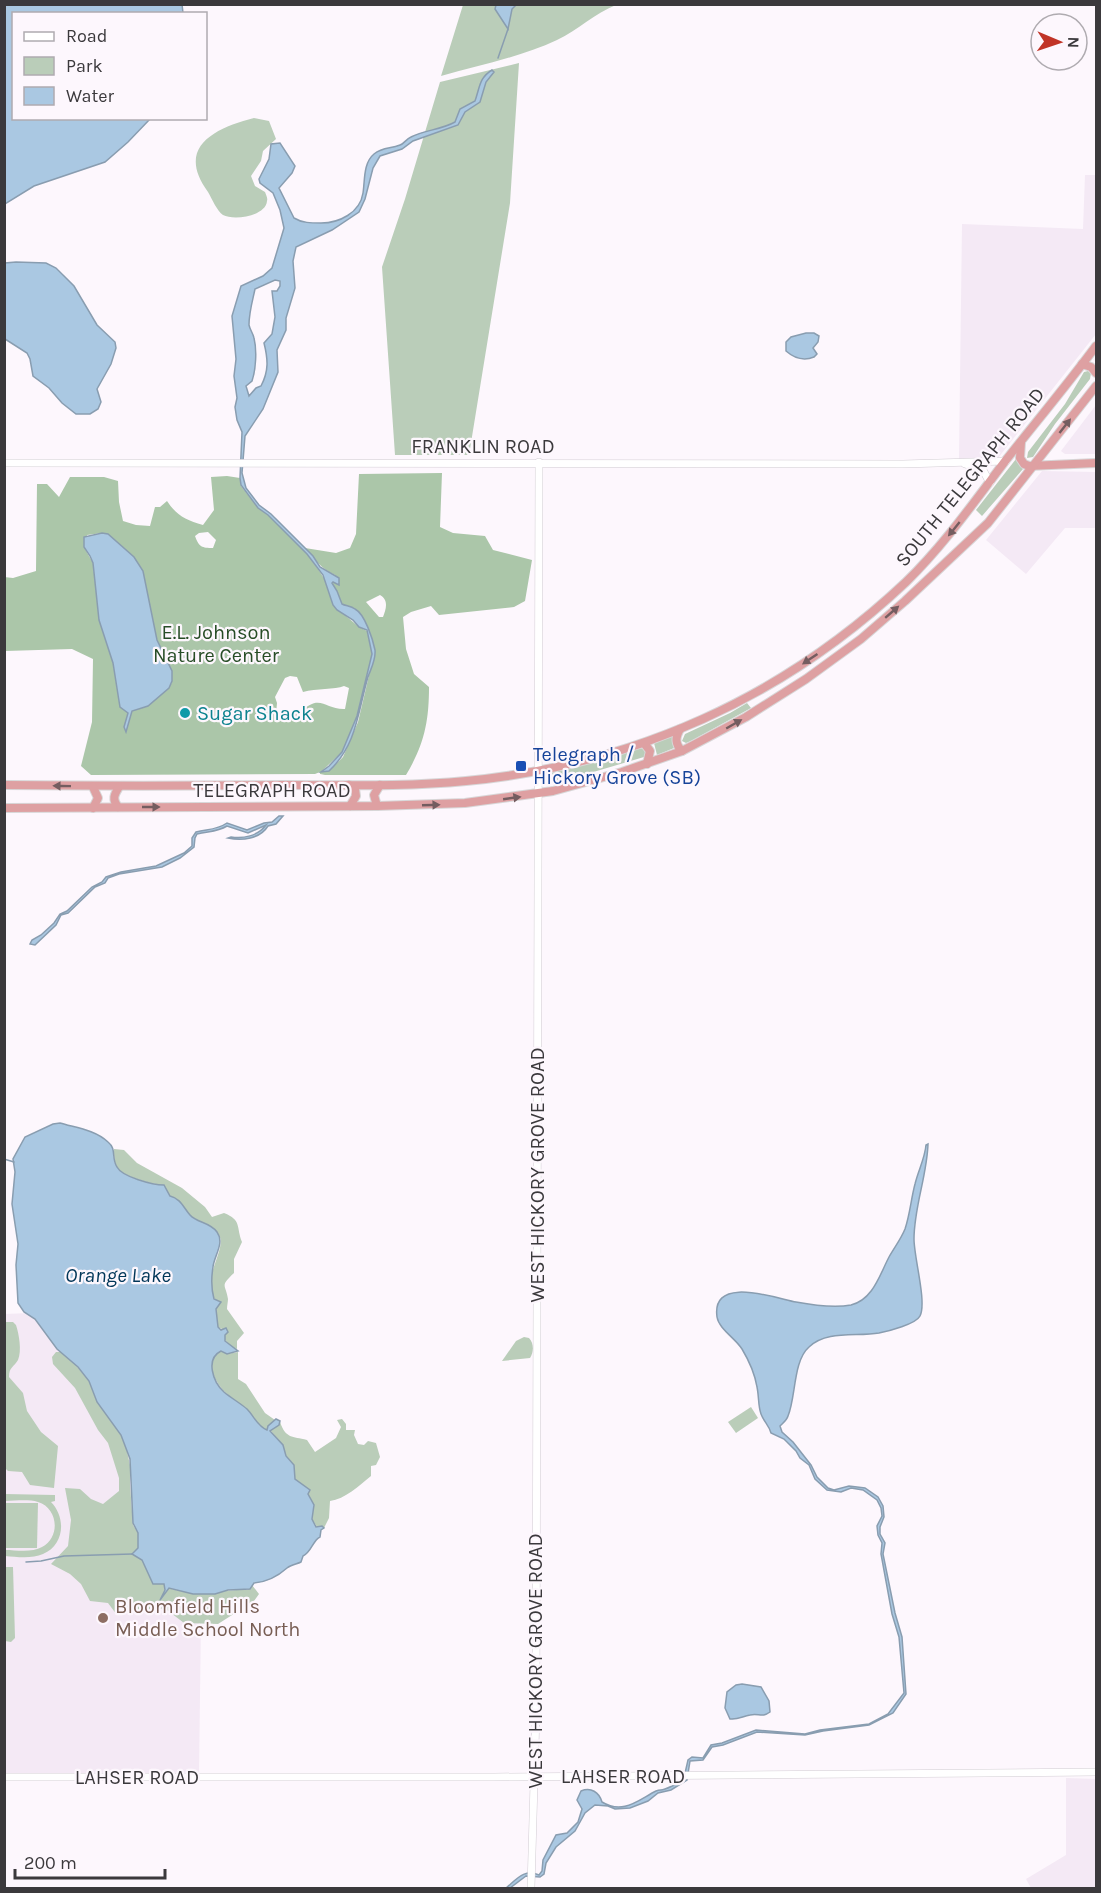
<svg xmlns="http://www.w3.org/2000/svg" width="1101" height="1893" viewBox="0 0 1101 1893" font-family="Karla,sans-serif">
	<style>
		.built { fill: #f4e9f5 }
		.green { fill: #bacdb9 }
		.forest { fill: #abc6a9; fill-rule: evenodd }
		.water { fill: #aac8e2; stroke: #899db0; stroke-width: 1.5; fill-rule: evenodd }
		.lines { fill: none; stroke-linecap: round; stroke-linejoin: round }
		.stream { stroke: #899db0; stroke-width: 1.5 }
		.tertiary-casing { stroke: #d2cdd3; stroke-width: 8 }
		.trunk-casing { stroke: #d8d7d8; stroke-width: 10 }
		.tertiary { stroke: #fff; stroke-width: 7 }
		.trunk { stroke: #dea0a2; stroke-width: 8 }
		.oneway { fill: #745d60 }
		.culture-dot { fill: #0f9aa8; stroke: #fdf7fd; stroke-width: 2 }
		.transit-dot { fill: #1a4fb4; stroke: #fdf7fd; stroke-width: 2 }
		.education-dot { fill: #8d6e63; stroke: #fdf7fd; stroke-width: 2 }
		.labels { text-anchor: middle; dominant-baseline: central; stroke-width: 4.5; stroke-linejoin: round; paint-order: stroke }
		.street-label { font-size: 20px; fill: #3b393c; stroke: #fdf7fd }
		.park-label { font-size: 20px; fill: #274d26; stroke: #fdf7fd }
		.culture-label { font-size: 20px; fill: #0d838f; stroke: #fdf7fd; text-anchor: start }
		.transit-label { font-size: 20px; fill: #164399; stroke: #fdf7fd; text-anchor: start }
		.education-label { font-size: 20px; fill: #785e54; stroke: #fdf7fd; text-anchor: start }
		.water-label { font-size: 21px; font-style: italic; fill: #013658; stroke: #fdf7fd }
	</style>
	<rect width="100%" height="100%" fill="#fdf7fd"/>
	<!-- built -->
	<g class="built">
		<path d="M1085 175H1096V334L998 458 959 459 962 224 1083 229Z"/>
		<path d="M1096 405V454H1065L1061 451Z"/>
		<path d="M1042 471 1096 472V528H1065L1026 574 986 540Z"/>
		<path d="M191 1307 203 1462 199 1775H5L4 1314Z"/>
		<path d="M1066 1778 1096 1779V1888H1031L1026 1879 1066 1855Z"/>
	</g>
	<!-- green -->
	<g class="green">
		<path d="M463 5H616C595 13 578 30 557 40 521 57 479 65 441 76Z"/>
		<path d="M519 63 510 203 469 455H395L382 267 405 199 440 82Z"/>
		<path d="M254 118 269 121 276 139 263 151 261 161 251 176 255 186 265 192C266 195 268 198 267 201 266 216 234 221 223 215 217 211 212 199 208 192 175 147 215 128 254 118Z"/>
		<path d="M1088 371 1091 373 1090 379 1055 424 1033 457 1027 458 1028 452 1065 404 1084 372Z"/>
		<path d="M1016 459 1023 469 982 516 976 510Z"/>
		<path d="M747 703 751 708 691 741 686 743 682 741 685 734 730 713Z"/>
		<path d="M672 736 674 748 657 755 654 743Z"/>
		<path d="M640 748 645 749 646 755 644 757 553 784 552 772 595 762Z"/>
		<path d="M114 1149 124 1150 137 1163 182 1188 205 1207 212 1217 224 1213C242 1220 236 1227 242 1242L234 1259V1273C219 1287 226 1284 228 1299 228 1302 227 1305 227 1309L244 1333 237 1341V1349L231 1347 225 1340V1335L228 1332 218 1327 216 1309 219 1304C196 1282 228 1251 219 1235 212 1223 197 1223 189 1214 183 1207 181 1199 170 1196L164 1185C154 1185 122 1176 117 1168 114 1163 114 1155 114 1149Z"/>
		<path d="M4 1322H13L16 1325C19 1334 22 1351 18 1360 14 1367 9 1367 9 1377L23 1393 27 1411 41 1432 58 1446 54 1488 30 1485 22 1472 8 1471 5 1468Z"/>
		<path d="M524 1337 529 1338C534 1343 534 1352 530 1358L502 1361 516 1341Z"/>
		<path d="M218 1351H223L227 1354 238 1352V1379L246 1384 265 1413 275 1420 267 1430C258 1427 254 1417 247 1410 244 1407 239 1405 236 1402 222 1392 201 1367 218 1351Z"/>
		<path d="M56 1352H61L74 1363 89 1381 99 1404 121 1435 126 1447 130 1465V1484L133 1525 138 1533V1548L132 1554 142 1560 153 1583 164 1584 165 1590 162 1597 169 1588C198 1598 218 1589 247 1590L252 1585 259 1594 254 1601 218 1624 184 1623 167 1610 155 1608 143 1612 133 1610 117 1615 108 1603 90 1601 81 1584 70 1574 51 1564 68 1546 71 1520 65 1488 80 1489 91 1499 103 1504 119 1491V1478L108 1443 98 1430 75 1388 53 1364 52 1357Z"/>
		<path d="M751 1407 758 1418 736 1433 728 1422Z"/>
		<path d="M342 1419 346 1424V1430H355L354 1435 358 1444 364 1445 368 1441 376 1443 380 1457 376 1465 371 1466V1476C359 1486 345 1499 330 1501L329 1518 324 1528 317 1527 312 1519 314 1505 295 1479 294 1465 286 1456 283 1445 270 1430 280 1422C286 1439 292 1436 307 1440L315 1452 336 1438 341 1427 337 1420Z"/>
		<path d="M5 1494 55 1495V1501L51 1502C66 1517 65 1545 43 1554 32 1559 17 1557 5 1556V1550C16 1550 32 1553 42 1547 61 1537 58 1508 38 1502 28 1499 15 1501 5 1501Z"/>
		<path d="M5 1503H38L37 1548H5Z"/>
		<path d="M5 1567H13L15 1638 11 1642 5 1641Z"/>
	</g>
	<!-- forest -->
	<path class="forest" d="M442 473 440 527 453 533 485 536 493 550 532 560 525 601 514 607 439 615 431 606 411 612 403 617 406 649 414 674 429 687C429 722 424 745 406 775H325L320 774V772L315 774 91 775 81 766 92 722 93 659 72 649 5 651 4 577 13 578 36 571 37 484H47L59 497 70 477H104L118 481 119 502 123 521 136 525 150 526 155 507H160L167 501C177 516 186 520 203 525L214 510 211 477 227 476 240 478 241 486 258 508 268 515 307 554 318 569 327 583 333 605 359 627 367 631 372 654 357 716 342 752 322 771H329L343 757 358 722 375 650 369 630 342 604 337 591 332 583H336L335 575C321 569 315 559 305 548L336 553 350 548 356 534 359 474ZM208 532 216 540 213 548C202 548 199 547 195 536L199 533ZM102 533 108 535 134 557 143 571 157 640 172 671V682L169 688 148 706 132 711 126 731 124 727 128 713 119 701 113 663 99 620 93 563 85 549 87 535ZM380 595C389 600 386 609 383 617H379L366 602ZM290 676 297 677 303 692C316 688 335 690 344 686L349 688 345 709C325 710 320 692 300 713L276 714 277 703 275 697 285 678Z"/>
	<!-- water -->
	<g class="water">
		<path d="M5 4H182L183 13 14 14V118L150 119 128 142 105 162 34 186 5 204Z"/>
		<path d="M496 5H516L512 9 508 29 495 9Z"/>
		<path d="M492 70 494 72 486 82 480 102 465 112 458 125 413 141 402 149 380 156 373 168 365 199 359 212 332 230 296 247 293 261 295 288 286 318V330L277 350 278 372 263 409 245 436 242 473 246 488 259 505 271 514 313 556 320 567 339 578V585L333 582 332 583 337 591 342 604C346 606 351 606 355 609 365 614 373 640 375 650 376 660 371 668 368 677 358 711 357 745 329 771L321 772 329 766 342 752 357 716 372 654 367 630 359 627 353 620 337 610 333 605 323 575 307 554 268 515 258 508 241 485 240 478 242 432 237 420 235 407 237 398 234 376 236 359 232 316 241 286 263 276 272 268 284 228 280 210 273 193 260 183 259 179 269 159 271 144 280 143 295 166 292 173 279 188 294 218C302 223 311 223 321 223 339 223 360 213 363 193 365 181 363 163 374 154 383 147 390 149 400 145 404 144 406 139 411 137 424 130 441 130 455 122L460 109 475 101C480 87 479 78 492 70ZM275 280 280 281V286L277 291H272L275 317 272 334 264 343C268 359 269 371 261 386L256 388 249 396 246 386 252 381C256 369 257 350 254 338 253 333 250 330 249 325 249 312 253 299 255 289Z"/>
		<path d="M16 262 46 263 56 268 74 286 97 325 115 342 116 348 111 364 97 389 101 402 98 409 90 414H76L62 403 49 388 33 376 30 359 27 353 5 339V263Z"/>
		<path d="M806 333H814L819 336 818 342 813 348 817 354 814 357C804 361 794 358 786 351V342L791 337Z"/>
		<path d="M102 533 108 534 134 557 143 571 157 640 172 671V681L169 688 148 706 132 711 126 732 124 727 128 713 120 707 119 701 113 663 99 620 93 563 90 556 84 547V537Z"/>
		<path d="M279 816H283L276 824 268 826C260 839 242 841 228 838L231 837C243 839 258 836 266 825L248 833 227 826C217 832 209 831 197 834L195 838 194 847 180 858 162 867 119 874 108 878 105 883 95 887 68 913 61 915 56 925 35 945 30 944 32 940 41 935 54 923 60 914 67 911 92 887 102 882 106 877 121 872 156 866 184 853 192 846V838L196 832C208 829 217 830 227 823L247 830 264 823 272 822Z"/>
		<path d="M60 1123C77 1128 95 1130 108 1142 117 1149 111 1158 117 1167 122 1177 153 1185 164 1185L170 1196C181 1199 183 1207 190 1215 197 1223 210 1222 217 1232 225 1243 214 1256 213 1267 211 1279 211 1288 214 1299L221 1302 216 1309 218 1327 221 1330 226 1328 228 1332 225 1335V1341L238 1351 227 1354 221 1351C205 1359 213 1382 224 1392 231 1398 240 1403 247 1409 254 1416 257 1426 267 1430L268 1426 276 1419 280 1421 279 1425 270 1431 283 1445 286 1456 294 1465 295 1479 310 1490 308 1494 314 1505 312 1519 316 1527 322 1526 324 1528 321 1530 320 1537C313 1540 311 1553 303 1556L301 1562C297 1564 291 1565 287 1568 277 1577 267 1582 254 1583L250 1589 228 1590 215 1594H193L169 1588 160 1600 165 1590 164 1584H153L142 1560 132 1554 138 1548V1533L133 1523 130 1459 121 1435 97 1402 89 1381 78 1367 57 1349 35 1319 24 1312 18 1303 16 1265 18 1244 12 1204 15 1172 13 1159 25 1137 53 1124Z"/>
		<path d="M928 1144C927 1176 914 1207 914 1239 914 1258 927 1302 920 1316 916 1324 889 1331 879 1333 856 1337 827 1330 809 1347 793 1361 796 1397 788 1416 787 1420 783 1423 780 1426L782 1432 793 1442 811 1465 817 1477 828 1488 834 1490 849 1486 865 1488 878 1497 883 1506 884 1517 880 1527V1534L885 1543 883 1554 895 1613 902 1637 906 1694 893 1713 869 1725 823 1731 805 1735 757 1732 723 1745 712 1747 703 1760 690 1761 687 1780 671 1790 658 1793 648 1801 630 1808 615 1809 608 1806 595 1805 585 1813 575 1831 556 1847 546 1863 544 1874 540 1877 526 1876 510 1888H506C516 1880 524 1868 539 1875L542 1871 543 1860 556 1835 567 1833 578 1822 582 1809 577 1800 581 1791C591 1787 599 1792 602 1802 623 1815 638 1800 656 1791 661 1789 660 1791 665 1789 671 1787 677 1783 683 1782L688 1760 692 1757 703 1758 711 1745 722 1743 756 1730 805 1734 820 1730 869 1724 888 1714 904 1693 899 1637 892 1614 881 1554 882 1543 878 1535 877 1526 882 1516 881 1508 877 1500 863 1490 851 1488 841 1492 827 1490 815 1479 809 1465 800 1458 796 1451 784 1439 771 1433C769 1425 764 1422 761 1414 758 1406 759 1396 757 1387 755 1375 748 1359 742 1349 735 1338 719 1329 717 1317 711 1274 778 1299 796 1302 812 1305 834 1308 851 1305 873 1300 880 1274 889 1257 894 1248 901 1239 905 1229 910 1214 911 1199 915 1184 918 1171 925 1158 926 1145Z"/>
		<path d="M742 1684 761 1687 769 1701 770 1712C762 1718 759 1713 750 1715 743 1716 738 1720 730 1719L725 1708 727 1692 736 1685Z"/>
	</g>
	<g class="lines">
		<!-- stream -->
		<g class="stream">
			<path d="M498 58 508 29"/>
			<path d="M4 1159 14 1162"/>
			<path d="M26 1562 41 1561 64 1556 132 1554"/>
		</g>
		<defs>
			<g id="tertiary">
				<path d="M4 463 903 464 1006 461"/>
				<path d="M965 464 983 470 990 483"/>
				<path d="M4 1777H494L1096 1772"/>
				<path d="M531 1888 536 1713 539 462"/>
			</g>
			<g id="trunk">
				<path d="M1082 364 1091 367 1096 373"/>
				<path d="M1021 442 1020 458 1024 464 1029 466 1096 463"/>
				<path d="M680 729C675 738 675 744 682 751"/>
				<path d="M644 743 650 751 647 764"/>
				<path d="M4 785C97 786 190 786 282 785 343 785 405 787 466 781 634 765 783 698 906 582 944 545 974 502 1006 460 1036 422 1067 385 1096 346"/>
				<path d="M349 785 355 789 356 796 350 806"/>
				<path d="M377 806 374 795 380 785"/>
				<path d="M118 807C112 799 114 795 119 787"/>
				<path d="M4 808 377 806 465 803 553 791 622 772 682 751 746 717 806 679 861 639 905 601 988 523 1096 386"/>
				<path d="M93 808 98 798 93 787"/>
			</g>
		</defs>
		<!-- tertiary casing -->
		<use href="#tertiary" class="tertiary-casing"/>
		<!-- trunk casing -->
		<use href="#trunk" class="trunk-casing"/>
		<!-- tertiary -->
		<use href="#tertiary" class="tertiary"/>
		<!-- trunk -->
		<use href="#trunk" class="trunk"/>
	</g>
	<!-- one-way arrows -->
	<defs><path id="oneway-solid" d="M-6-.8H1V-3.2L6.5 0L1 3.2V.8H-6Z" transform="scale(1.5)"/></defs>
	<g class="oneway">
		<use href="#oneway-solid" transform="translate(1065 426) rotate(-52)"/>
		<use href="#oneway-solid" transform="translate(954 529) rotate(129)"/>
		<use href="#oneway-solid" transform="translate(892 612) rotate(-41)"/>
		<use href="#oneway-solid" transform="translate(810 659) rotate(146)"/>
		<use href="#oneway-solid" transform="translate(734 724) rotate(-30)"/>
		<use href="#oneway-solid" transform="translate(62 786) rotate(-179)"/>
		<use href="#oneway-solid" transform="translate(512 798) rotate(-8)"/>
		<use href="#oneway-solid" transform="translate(431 805) rotate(-2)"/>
		<use href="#oneway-solid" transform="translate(151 807)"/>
	</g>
	<!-- markers -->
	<circle class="culture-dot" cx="185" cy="713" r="6"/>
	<rect class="transit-dot" x="515" y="760" width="12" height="12" rx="3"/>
	<circle class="education-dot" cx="103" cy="1618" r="6"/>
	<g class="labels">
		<!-- street labels -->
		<g class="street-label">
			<text x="483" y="446">FRANKLIN ROAD</text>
			<text transform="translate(970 477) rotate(-51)">SOUTH TELEGRAPH ROAD</text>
			<text x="272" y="790">TELEGRAPH ROAD</text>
			<text transform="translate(537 1175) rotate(-90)">WEST HICKORY GROVE ROAD</text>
			<text transform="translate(535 1661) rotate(-90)">WEST HICKORY GROVE ROAD</text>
			<text x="623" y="1776">LAHSER ROAD</text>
			<text x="137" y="1777">LAHSER ROAD</text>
		</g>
		<!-- park labels -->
		<g class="park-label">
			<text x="216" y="632">E.L. Johnson<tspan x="216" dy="23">Nature Center</tspan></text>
		</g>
		<!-- culture labels -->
		<g class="culture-label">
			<text x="197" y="713">Sugar Shack</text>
		</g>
		<!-- transit labels -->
		<g class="transit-label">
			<text x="533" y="754">Telegraph /<tspan x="533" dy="23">Hickory Grove (SB)</tspan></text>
		</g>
		<!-- education labels -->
		<g class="education-label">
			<text x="115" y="1606">Bloomfield Hills<tspan x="115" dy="23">Middle School North</tspan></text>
		</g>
		<!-- water labels -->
		<g class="water-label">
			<text x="118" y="1275">Orange Lake</text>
		</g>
	</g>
	<!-- border -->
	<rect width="1101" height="1893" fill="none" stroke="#3b393c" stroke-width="12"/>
	<!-- legend -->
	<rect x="12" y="12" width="195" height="108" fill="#fdf7fd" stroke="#afabb0" stroke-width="1.5"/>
	<rect x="24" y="32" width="30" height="9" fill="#ffffff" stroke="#afabb0" stroke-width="1.5"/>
	<text x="66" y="42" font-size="18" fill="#3b393c">Road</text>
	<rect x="24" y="57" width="30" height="18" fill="#bacdb9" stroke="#afabb0" stroke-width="1.5"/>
	<text x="66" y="72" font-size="18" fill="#3b393c">Park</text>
	<rect x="24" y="87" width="30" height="18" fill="#aac8e2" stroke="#afabb0" stroke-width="1.5"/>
	<text x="66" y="102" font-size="18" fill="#3b393c">Water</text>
	<!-- north arrow -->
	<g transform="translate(1059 42) rotate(92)"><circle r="28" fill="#fdf7fd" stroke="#afabb0" stroke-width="1.5"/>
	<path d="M0-4.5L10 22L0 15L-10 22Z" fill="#c13427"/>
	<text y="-9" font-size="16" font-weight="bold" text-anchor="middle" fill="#3b393c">N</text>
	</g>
	<!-- scale -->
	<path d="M15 1869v9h150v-9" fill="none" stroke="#3b393c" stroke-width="3"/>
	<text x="24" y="1869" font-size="18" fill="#3b393c" stroke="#fdf7fd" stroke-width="4.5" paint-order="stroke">200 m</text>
</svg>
